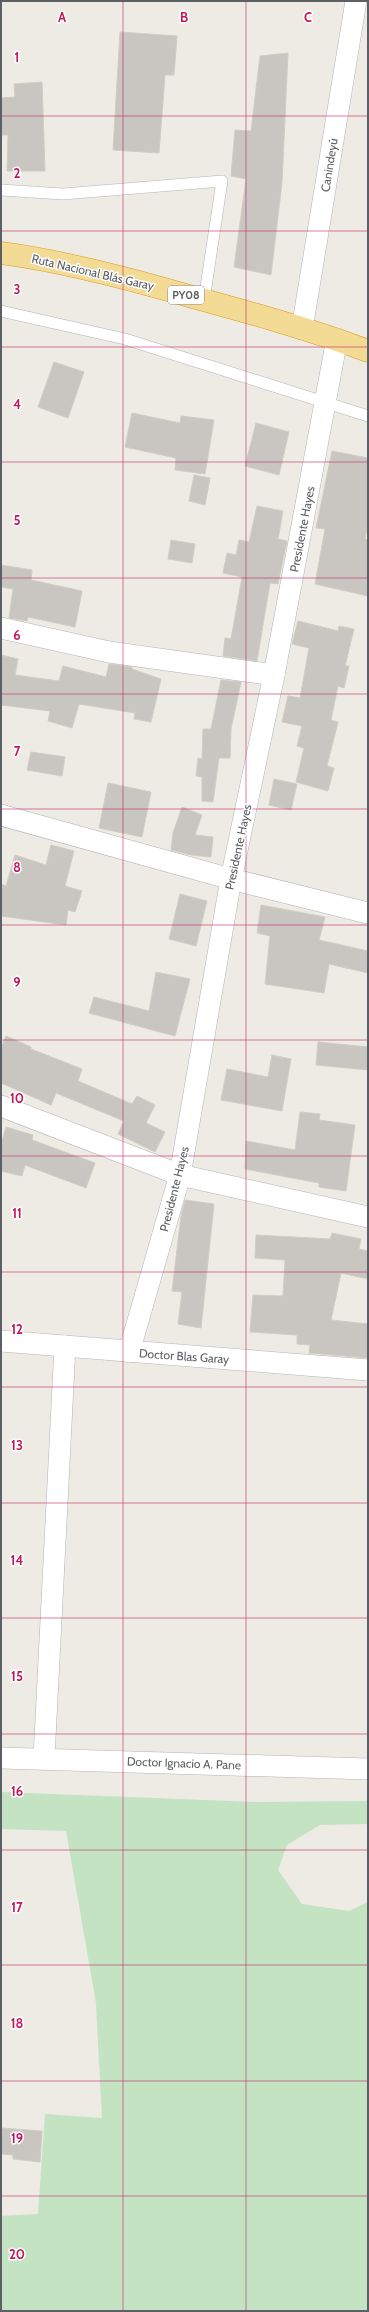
<svg xmlns="http://www.w3.org/2000/svg" width="369" height="2312" viewBox="0 0 369 2312" font-family="Cabin,sans-serif">
	<style>
		.green { fill: #c3e3c3 }
		.building { fill: #c9c6c1; stroke: #d1cdc3 }
		.lines { fill: none; stroke-linecap: round; stroke-linejoin: round }
		.lane-casing { stroke: #b1b4b8; stroke-width: 12 }
		.street-casing { stroke: #b1b4b8; stroke-width: 22 }
		.highway-casing { stroke: #dd9b15; stroke-width: 23 }
		.lane { stroke: #fff; stroke-width: 11 }
		.street { stroke: #fff; stroke-width: 21 }
		.highway { stroke: #f3da95; stroke-width: 22 }
		.grid { fill: none; stroke: #c2185b; stroke-width: 1; stroke-opacity: 0.55 }
		.labels { text-anchor: middle; dominant-baseline: central; stroke-width: 3; stroke-linejoin: round; paint-order: stroke }
		.shield { fill: #fff; stroke: #8d8f92; stroke-width: 1 }
		.shield-label { font-size: 11px; font-weight: bold; fill: #5c5f63 }
		.street-label { font-size: 12px; fill: #5c5f63; stroke: #fff }
		.grid-label { font-size: 13px; text-anchor: middle; font-weight: bold; fill: #c2185b; stroke: #fff; stroke-width: 3; stroke-linejoin: round; paint-order: stroke }
	</style>
	<rect width="100%" height="100%" fill="#edebe4"/>
	<!-- green -->
	<path class="green" d="M1 1792 259 1802 368 1801V1824L320 1825 287 1845 278 1870 302 1904 349 1911 368 1902V2311H1V2216L38 2214 45 2114 102 2118 96 2003 66 1831 1 1829Z"/>
	<!-- building -->
	<g class="building">
		<path d="M120 32 177 36 174 75H165L159 153 113 150Z"/>
		<path d="M288 53 282 183 271 275 234 267 246 179 231 176 235 130 251 131 260 56Z"/>
		<path d="M42 82 45 171H7L8 135H1V98L15 97 14 84Z"/>
		<path d="M54 362 84 372 68 418 38 407Z"/>
		<path d="M132 413 180 423 181 416 214 420 205 474 175 470 176 458 125 447Z"/>
		<path d="M256 423 289 432 279 475 245 466Z"/>
		<path d="M332 451 368 458V522L365 539 368 540V596L315 584 325 529 316 528Z"/>
		<path d="M194 475 210 478 205 505 189 501Z"/>
		<path d="M257 506 283 511 278 539 287 541 278 584 270 583 257 661 223 656 225 638 231 639 242 577 223 573 227 553 236 555 239 540 249 542Z"/>
		<path d="M171 540 195 544 192 563 168 559Z"/>
		<path d="M1 565 32 570 31 580 82 591 75 627 28 617 27 621 9 618 13 589 1 587Z"/>
		<path d="M298 621 338 631 339 626 354 629 345 666H349L344 688 338 686 331 720 338 722 327 766 334 768 328 791 296 782 304 748 297 746 302 726 282 722 288 696 300 698 309 648 292 644Z"/>
		<path d="M1 655 18 659 15 675 59 681 63 666 106 677 109 664 132 667V669L161 679 151 722 134 719 135 713 79 704 72 728 48 721 50 711 1 705Z"/>
		<path d="M221 680 241 682 231 729 230 758H219L213 802 202 801V777L196 776 198 758 202 759 203 729H211Z"/>
		<path d="M31 752 65 757 62 776 27 770Z"/>
		<path d="M274 779 297 784 291 810 269 805Z"/>
		<path d="M108 783 151 792 142 837 99 828Z"/>
		<path d="M182 807 202 815 195 835 213 837 211 857 191 855 171 850 173 833Z"/>
		<path d="M51 845 74 851 65 886 82 891 75 912 68 910 66 925 1 916V884L6 886 15 855 46 865Z"/>
		<path d="M180 894 207 901 196 946 169 939Z"/>
		<path d="M261 905 325 917 319 940 368 951V973L329 964 324 993 265 984 270 936 257 933Z"/>
		<path d="M156 972 190 979 175 1036 89 1013 94 997 149 1011Z"/>
		<path d="M6 1036 31 1047V1049L82 1069 78 1081 132 1104 137 1096 155 1105 146 1123 165 1132 155 1152 118 1134 124 1121 56 1093 51 1105 1 1083V1048Z"/>
		<path d="M318 1042 368 1047V1070L316 1065Z"/>
		<path d="M272 1055 291 1059 282 1111 221 1100 227 1069 268 1077Z"/>
		<path d="M300 1112 320 1114 319 1120 355 1125 346 1191 319 1187V1183L245 1169 246 1141 295 1150Z"/>
		<path d="M6 1127 33 1135 32 1140 95 1163 86 1188 25 1165 22 1176 1 1171V1145Z"/>
		<path d="M185 1200 214 1204 201 1328 178 1324 182 1292 172 1291 181 1216Z"/>
		<path d="M332 1233 361 1239 359 1249 368 1251V1279L341 1273 331 1320 368 1324V1358L309 1353 310 1345 297 1344V1335L250 1332 253 1295 283 1296 285 1260 255 1258 256 1235 330 1239Z"/>
		<path d="M1 2128 42 2131 40 2162 13 2159V2155L1 2154Z"/>
	</g>
	<g class="lines">
		<defs>
			<g id="lane">
				<path d="M1 190 63 194 222 181 204 300"/>
				<path d="M1 311 125 339 368 416"/>
			</g>
			<g id="street">
				<path d="M302 329 356 1"/>
				<path d="M1 628 109 652 274 675"/>
				<path d="M1 815 231 879 368 913"/>
				<path d="M1 1106 180 1175 368 1217"/>
				<path d="M1 1341 368 1370"/>
				<path d="M129 1352 180 1175 231 879 274 675 337 339"/>
				<path d="M1 1758 368 1769"/>
				<path d="M44 1758 65 1346"/>
			</g>
			<path id="highway" d="M1 253C62 261 123 277 182 294 244 311 307 328 368 351"/>
		</defs>
		<!-- lane casing -->
		<use href="#lane" class="lane-casing"/>
		<!-- street casing -->
		<use href="#street" class="street-casing"/>
		<!-- highway casing -->
		<use href="#highway" class="highway-casing"/>
		<!-- lane -->
		<use href="#lane" class="lane"/>
		<!-- street -->
		<use href="#street" class="street"/>
		<!-- highway -->
		<use href="#highway" class="highway"/>
	</g>
	<!-- grid -->
	<path class="grid" d="M123 1V2311M246 1V2311M1 116H368M1 231H368M1 347H368M1 462H368M1 578H368M1 694H368M1 809H368M1 925H368M1 1040H368M1 1156H368M1 1272H368M1 1387H368M1 1503H368M1 1618H368M1 1734H368M1 1850H368M1 1965H368M1 2081H368M1 2196H368"/>
	<g class="labels">
		<!-- shield labels -->
		<rect class="shield" x="168" y="286" width="36" height="18" rx="3"/>
		<g class="shield-label">
			<text x="186" y="295">PY08</text>
		</g>
		<!-- street labels -->
		<g class="street-label">
			<text transform="translate(329 165) rotate(-81)">Canindeyú</text>
			<text transform="translate(93 272) rotate(13)">Ruta Nacional Blás Garay</text>
			<text transform="translate(302 529) rotate(-79)">Presidente Hayes</text>
			<text transform="translate(238 847) rotate(-78)">Presidente Hayes</text>
			<text transform="translate(174 1189) rotate(-76)">Presidente Hayes</text>
			<text transform="translate(184 1356) rotate(4)">Doctor Blas Garay</text>
			<text transform="translate(184 1763) rotate(2)">Doctor Ignacio A. Pane</text>
		</g>
	</g>
	<g class="grid-label">
		<text x="62" y="22">A</text>
		<text x="184" y="22">B</text>
		<text x="308" y="22">C</text>
		<text x="17" y="62">1</text>
		<text x="17" y="178">2</text>
		<text x="17" y="294">3</text>
		<text x="17" y="409">4</text>
		<text x="17" y="525">5</text>
		<text x="17" y="640">6</text>
		<text x="17" y="756">7</text>
		<text x="17" y="872">8</text>
		<text x="17" y="987">9</text>
		<text x="17" y="1103">10</text>
		<text x="17" y="1218">11</text>
		<text x="17" y="1334">12</text>
		<text x="17" y="1450">13</text>
		<text x="17" y="1565">14</text>
		<text x="17" y="1681">15</text>
		<text x="17" y="1796">16</text>
		<text x="17" y="1912">17</text>
		<text x="17" y="2028">18</text>
		<text x="17" y="2143">19</text>
		<text x="17" y="2259">20</text>
	</g>
	<!-- border -->
	<rect width="369" height="2312" fill="none" stroke="#5c5f63" stroke-width="4"/>
</svg>
